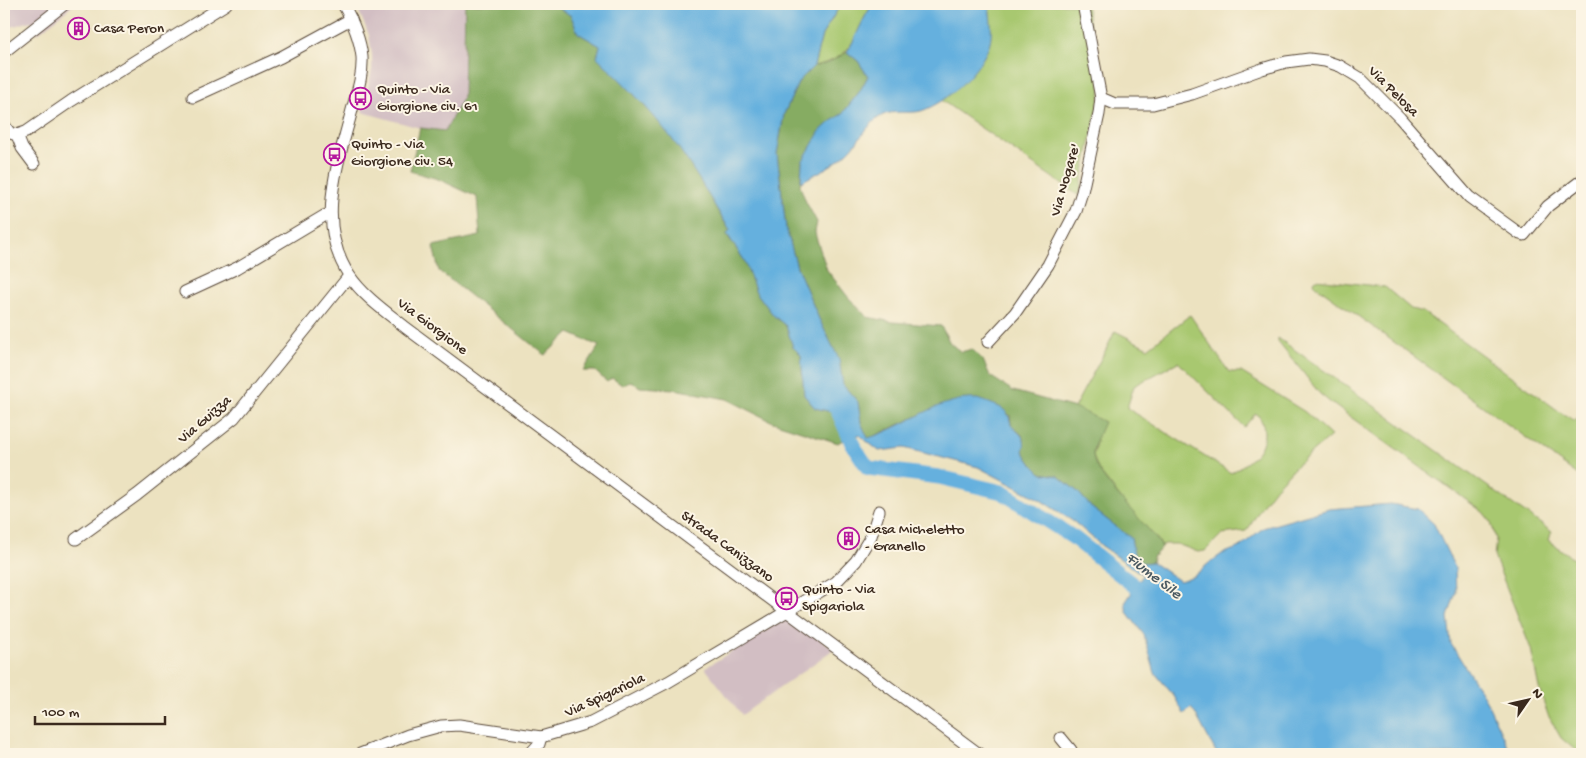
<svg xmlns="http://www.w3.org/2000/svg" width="1586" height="758" viewBox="0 0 1586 758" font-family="'Gochi Hand',sans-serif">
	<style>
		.industrial { fill: #d2bec3 }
		.green { fill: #a8c870; stroke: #727947; fill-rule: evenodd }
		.forest { fill: #86ac62; stroke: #606b40 }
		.water { fill: #65b0de; stroke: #506d7e }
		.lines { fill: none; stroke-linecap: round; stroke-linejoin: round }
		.river { stroke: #65b0de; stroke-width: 15 }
		.minor-casing { stroke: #564636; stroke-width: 13 }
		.minor { stroke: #fff; stroke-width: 11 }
		.labels { text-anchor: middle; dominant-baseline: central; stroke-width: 4; stroke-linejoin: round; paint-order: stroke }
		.poi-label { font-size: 15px; fill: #3b2a1e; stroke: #fcf5e5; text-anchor: start }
		.street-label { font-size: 15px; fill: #3b2a1e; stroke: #fcf5e5 }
		.water-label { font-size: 16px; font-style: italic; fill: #4a5961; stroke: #fcf5e5 }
	</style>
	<rect width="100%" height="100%" fill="#fcf5e5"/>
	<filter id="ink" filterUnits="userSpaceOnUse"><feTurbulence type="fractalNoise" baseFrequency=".02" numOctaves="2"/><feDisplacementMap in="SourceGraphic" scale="10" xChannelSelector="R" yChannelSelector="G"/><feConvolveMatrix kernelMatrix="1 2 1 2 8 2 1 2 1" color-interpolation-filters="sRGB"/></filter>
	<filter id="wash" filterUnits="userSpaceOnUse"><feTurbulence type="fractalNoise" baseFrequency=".0096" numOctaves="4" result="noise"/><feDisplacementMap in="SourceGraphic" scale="20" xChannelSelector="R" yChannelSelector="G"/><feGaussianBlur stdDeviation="1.12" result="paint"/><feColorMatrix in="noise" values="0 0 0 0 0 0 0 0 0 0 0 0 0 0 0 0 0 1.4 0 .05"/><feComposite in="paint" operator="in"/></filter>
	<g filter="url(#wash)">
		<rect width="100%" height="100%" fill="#ece2c0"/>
		<!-- industrial -->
		<g class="industrial">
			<path d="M4 4H75L37 34 31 21 11 27 4 33Z"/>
			<path d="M370 4H465L463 97 445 131 420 128 362 112 372 70V55L369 35 357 7Z"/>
			<path d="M787 617 834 649 742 715 705 668Z"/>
		</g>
		<!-- green -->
		<g class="green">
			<path d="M841 4H873C851 35 859 56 814 66L822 35Z"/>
			<path d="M989 4H1086L1101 90 1079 196 941 100C958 88 988 61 990 40 991 28 990 15 989 4Z"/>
			<path d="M1316 279 1385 287 1411 309 1423 312 1563 414 1574 420 1582 419V478L1315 285 1314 281Z"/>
			<path d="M1190 315 1229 372H1241L1305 412 1331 436 1296 466 1275 488 1263 504 1250 526 1246 531 1222 534 1205 551 1198 552 1177 544H1164L1162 547 1158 540 1131 511 1099 471 1093 456 1097 438 1074 408C1087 382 1103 358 1115 331L1148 348ZM1178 362 1244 427 1256 413C1268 425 1266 445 1254 456 1247 463 1239 468 1231 473L1127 408 1134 386Z"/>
			<path d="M1278 338 1552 532 1548 539 1549 541 1582 565V754H1580L1561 738 1548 715 1539 688 1531 649 1494 556 1496 539 1491 522 1483 512 1331 403 1320 394 1278 341Z"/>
		</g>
		<!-- forest -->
		<g class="forest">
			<path d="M465 4H554L571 16 578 33 600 46 597 57C631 90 665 125 691 165 704 186 716 209 730 231L727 235 744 260 756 292 774 316 786 326 793 347 801 355 804 395 815 408 840 414 842 423 839 430 844 439 838 443 773 422 727 399 674 389 640 387 631 381 622 385 612 378 607 382 595 371H583L599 346 569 333 545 355 439 271 433 246 480 236 477 197 438 179 410 171 420 128 445 131 463 97Z"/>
			<path d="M847 52 858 61 868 76 860 91 842 114 830 122 802 162 800 186 806 202 817 222 815 232 816 237 827 270 848 297 867 317 893 322 941 326 950 343 961 352 972 349 983 360 990 376 1013 391 1079 409 1104 422C1100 432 1093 444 1093 455 1093 476 1150 526 1162 547L1153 557 1152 562 1142 563 1134 554 1131 538 1092 508 1078 492 1058 476 1041 473 1031 463 1023 451 1022 435 1011 425 1010 415 931 410 868 439 861 423 858 402 843 385 838 359 819 319 797 267 786 228 777 154 784 114 799 81 814 66 828 63Z"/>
		</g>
		<!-- water -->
		<g class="water">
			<path d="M554 4H841L822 35 814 66 799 81 784 114 777 154 786 228 797 267 819 319 839 359 843 385 858 402 861 423 868 438C903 429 939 396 977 399 982 400 987 402 992 404 1004 408 1009 412 1011 425 1019 434 1028 437 1023 451L1031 463 1041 473 1058 476 1078 492 1092 508 1131 538 1134 554 1142 563 1152 562 1180 581 1194 576 1209 563 1222 554 1240 547 1263 528 1329 509 1391 504 1418 509 1434 524 1455 568 1456 592 1448 617 1451 644 1486 700 1511 754H1217L1196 715 1191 708 1184 714 1174 696 1155 673 1144 635 1127 612 1125 603 1143 575 1102 546 1074 522 1039 499 978 467 904 448 879 451 859 435 844 439 839 430 842 423 840 414 815 408 804 395 801 355 793 347 786 326 774 316 756 292 744 260 727 234 730 230C716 209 704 186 690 165 665 125 631 90 597 57L600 46 578 33 571 16Z"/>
			<path d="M873 4H989C990 15 993 31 990 42 983 69 947 103 921 111 910 114 893 110 883 115 868 123 860 140 849 151 835 165 817 173 801 182L802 162 820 131 830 122 842 114 860 91 868 76 858 61 847 52C857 36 862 19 873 4Z"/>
		</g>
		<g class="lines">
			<!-- river -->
			<path class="river" d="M831 395 853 445 868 468 939 477 1002 492 1074 538 1151 599"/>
		</g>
	</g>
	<g filter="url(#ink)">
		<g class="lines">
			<defs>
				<g id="minor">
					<path d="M343 4C352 20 360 38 362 57 363 76 357 92 352 110 338 164 315 223 349 275 363 296 386 312 405 327L979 754"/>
					<path d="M4 52 65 4"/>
					<path d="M193 97 281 57 351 19"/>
					<path d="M1101 98 1115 104H1153L1192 94 1262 69 1286 62 1309 59 1325 61 1340 66 1360 78 1400 118 1469 197 1520 234 1524 235 1548 206 1582 180"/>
					<path d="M4 125 10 133 17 135 26 132 71 101 226 4"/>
					<path d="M17 135 22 148 34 164"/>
					<path d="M185 292 237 268 324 216 330 214"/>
					<path d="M988 342 1015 313 1048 265 1076 211 1082 192 1099 114 1101 98 1083 4"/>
					<path d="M76 539 137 495 234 418 349 276"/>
					<path d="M1061 738 1071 750"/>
					<path d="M360 754 408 735 441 726 459 725 541 737 591 722 668 682 836 582 856 561 871 536 879 511"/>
					<path d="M530 754 539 744 541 737"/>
				</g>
			</defs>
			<!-- minor casing -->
			<use href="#minor" class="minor-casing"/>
			<!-- minor -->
			<use href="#minor" class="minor"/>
		</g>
	</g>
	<!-- icons -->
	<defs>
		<symbol id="building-ring" viewBox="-11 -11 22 22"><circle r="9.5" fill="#fcf5e5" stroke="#b5179e" stroke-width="1.5"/><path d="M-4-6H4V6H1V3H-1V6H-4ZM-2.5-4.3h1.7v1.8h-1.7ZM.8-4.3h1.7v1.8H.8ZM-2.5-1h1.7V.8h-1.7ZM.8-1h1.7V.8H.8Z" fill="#b5179e"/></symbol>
		<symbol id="bus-ring" viewBox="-11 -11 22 22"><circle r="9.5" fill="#fcf5e5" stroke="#b5179e" stroke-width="1.5"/><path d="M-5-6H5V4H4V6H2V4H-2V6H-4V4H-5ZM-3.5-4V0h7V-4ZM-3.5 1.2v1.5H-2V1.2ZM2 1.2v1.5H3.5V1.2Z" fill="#b5179e"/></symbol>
	</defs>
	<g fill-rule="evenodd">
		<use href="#building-ring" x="66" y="16" width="25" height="25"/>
		<use href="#bus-ring" x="348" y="86" width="25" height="25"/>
		<use href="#bus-ring" x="322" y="142" width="25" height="25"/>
		<use href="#building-ring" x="836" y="526" width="25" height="25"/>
		<use href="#bus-ring" x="774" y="586" width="25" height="25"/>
	</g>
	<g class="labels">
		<!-- poi labels -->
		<g class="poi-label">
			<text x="94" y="29">Casa Peron</text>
			<text x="377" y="90">Quinto - Via<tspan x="377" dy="17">Giorgione civ. 61</tspan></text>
			<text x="351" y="145">Quinto - Via<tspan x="351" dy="17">Giorgione civ. 54</tspan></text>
			<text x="865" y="530">Casa Micheletto<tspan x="865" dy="17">- Granello</tspan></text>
			<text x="802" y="590">Quinto - Via<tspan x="802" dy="17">Spigariola</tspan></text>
		</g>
		<!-- street labels -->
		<g class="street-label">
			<text transform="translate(1393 92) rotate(45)">Via Pelosa</text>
			<text transform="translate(1066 180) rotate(-74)">Via Nogare'</text>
			<text transform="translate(432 327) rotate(37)">Via Giorgione</text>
			<text transform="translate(205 420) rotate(-41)">Via Guizza</text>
			<text transform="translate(727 547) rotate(36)">Strada Canizzano</text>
			<text transform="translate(605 696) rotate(-25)">Via Spigariola</text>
		</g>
		<!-- water labels -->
		<g class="water-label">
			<text transform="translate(1153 577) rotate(38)">Fiume Sile</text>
		</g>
	</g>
	<!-- margin -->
	<rect width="1586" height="758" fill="none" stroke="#fcf5e5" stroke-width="20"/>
	<!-- north arrow -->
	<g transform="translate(1528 700) rotate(56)" stroke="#fcf5e5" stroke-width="4" paint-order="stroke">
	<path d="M0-4L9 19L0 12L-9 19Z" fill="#3b2a1e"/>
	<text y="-8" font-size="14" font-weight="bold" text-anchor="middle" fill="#3b2a1e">N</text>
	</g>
	<!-- scale -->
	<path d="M35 716v8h130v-8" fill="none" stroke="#3b2a1e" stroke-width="2.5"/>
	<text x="42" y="716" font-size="15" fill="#3b2a1e" stroke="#fcf5e5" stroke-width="4" paint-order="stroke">100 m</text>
</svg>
